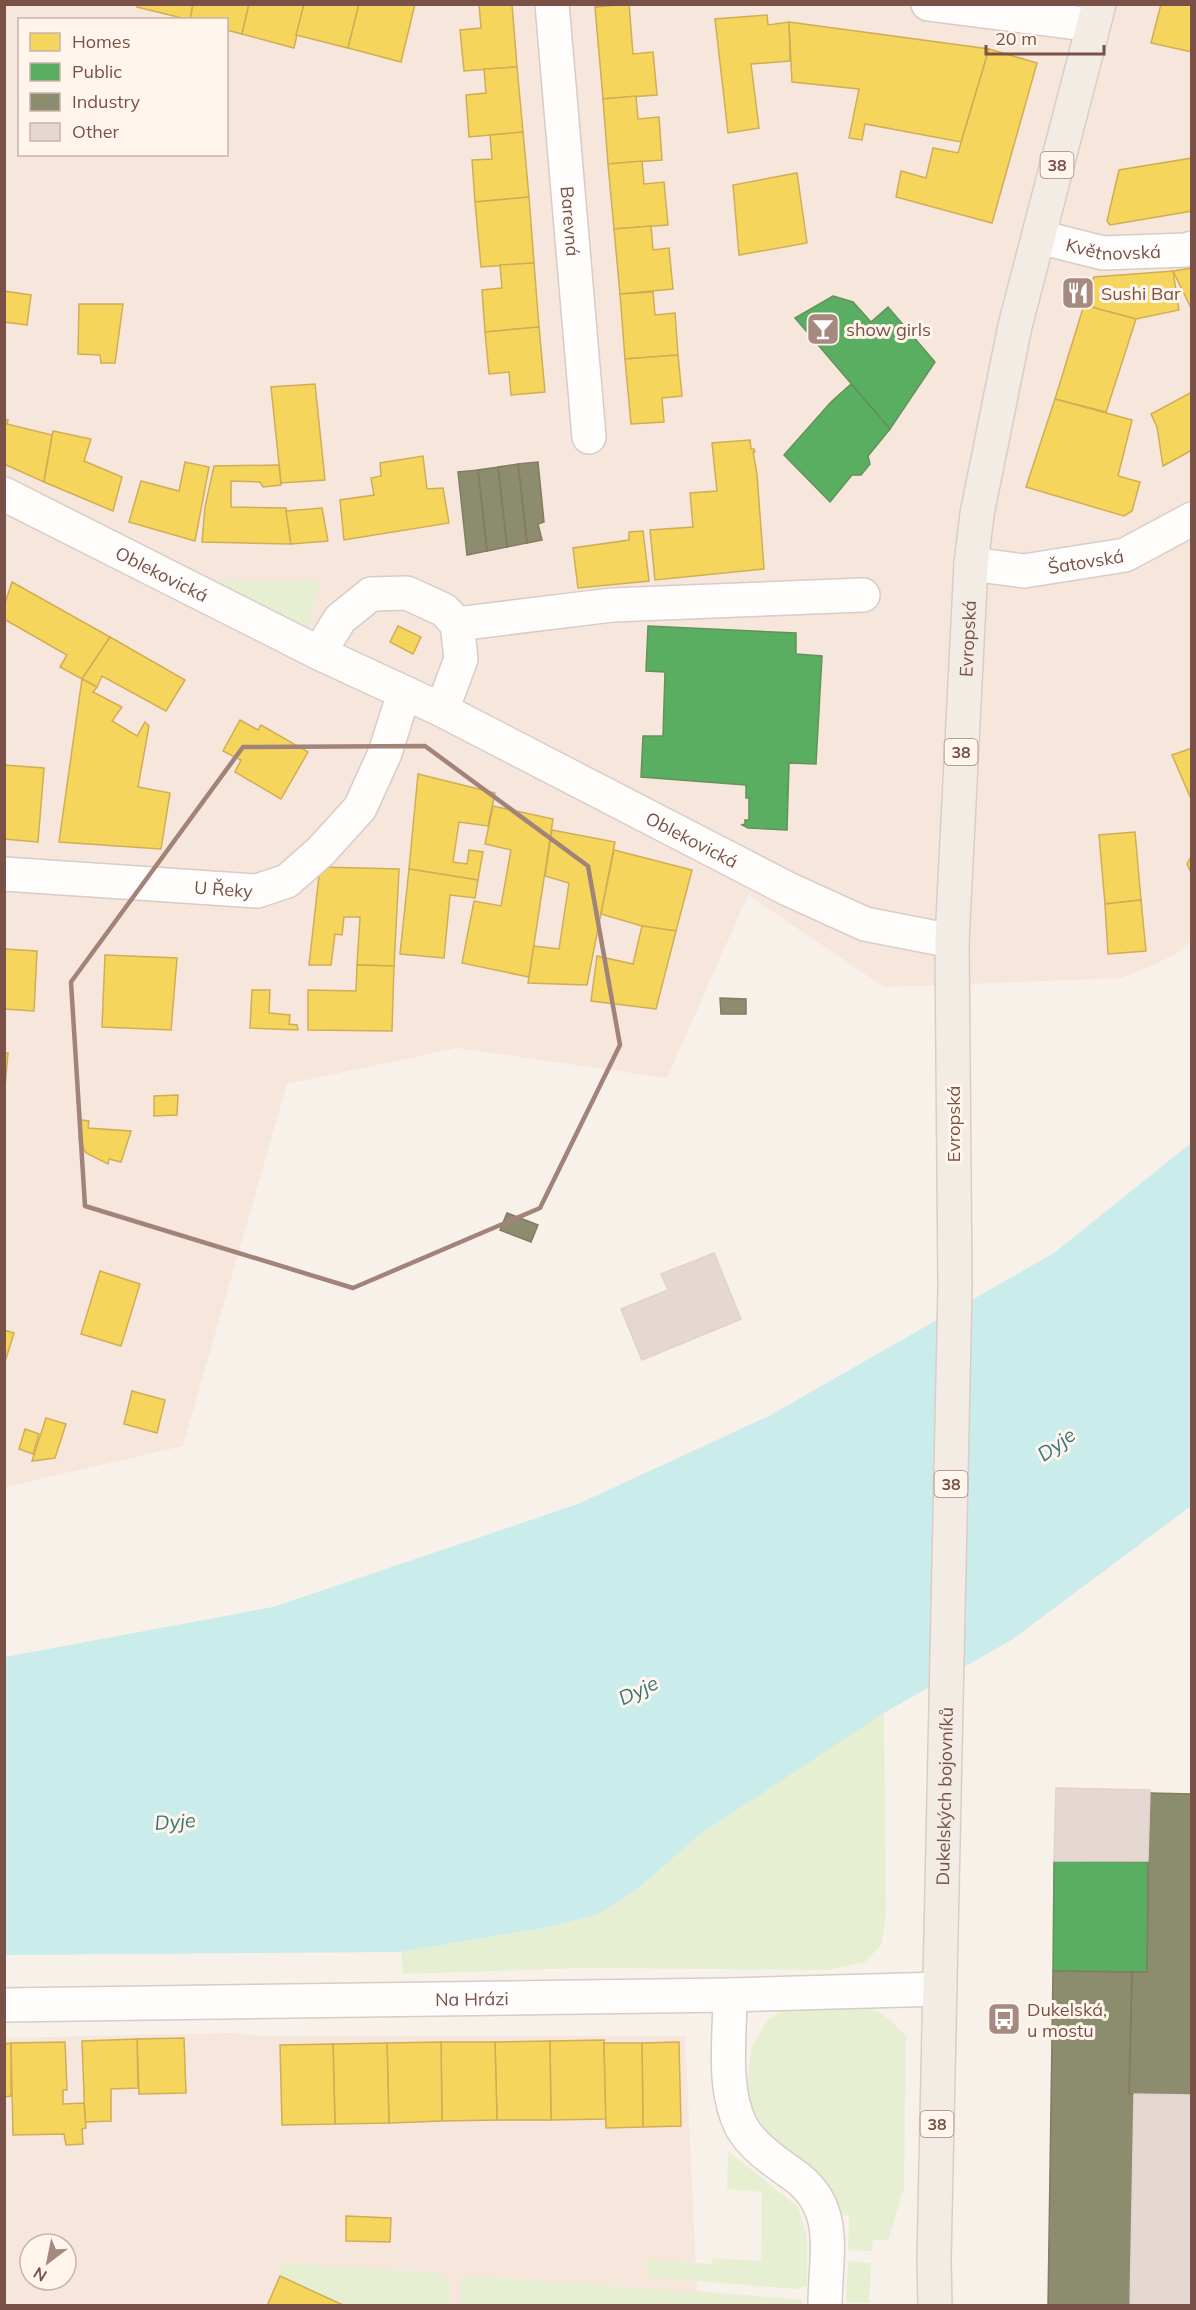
<svg xmlns="http://www.w3.org/2000/svg" width="1196" height="2310" viewBox="0 0 1196 2310" font-family="Mulish,sans-serif">
	<style>
		.residential { fill: #f6e6db; fill-rule: evenodd }
		.green { fill: #e7efd3 }
		.water { fill: #caecea }
		.homes { fill: #f6d55c; stroke: #d1ad55; stroke-width: 1.5 }
		.public { fill: #5aae61; stroke: #649259; stroke-width: 1.5 }
		.industry { fill: #8c8c6e; stroke: #877a62; stroke-width: 1.5 }
		.building { fill: #e5d7d1; stroke: #e2d2cb; stroke-width: 1.5 }
		.lines { fill: none; stroke-linecap: round; stroke-linejoin: round }
		.street-casing { stroke: #d7ccc6; stroke-width: 36 }
		.secondary-casing { stroke: #d9cdc8; stroke-width: 36 }
		.primary-casing { stroke: #dacdc8; stroke-width: 36 }
		.street { stroke: #fefdfc; stroke-width: 33 }
		.secondary { stroke: #fefdfc; stroke-width: 33 }
		.primary { stroke: #f3ece5; stroke-width: 33 }
		.marked { fill: none; stroke: #a28379; stroke-width: 4.5; stroke-linejoin: round }
		.labels { text-anchor: middle; dominant-baseline: central; stroke-width: 6; stroke-linejoin: round; paint-order: stroke }
		.shield { fill: #fff5ec; stroke: #a28278; stroke-width: 1.5 }
		.shield-label { font-size: 16px; font-weight: bold; fill: #7a5146 }
		.street-label { font-size: 18px; fill: #7a5146; stroke: #fff5ec }
		.poi-label { font-size: 18px; fill: #7a5146; stroke: #fff5ec; text-anchor: start }
		.water-label { font-size: 20px; font-style: italic; fill: #357879; stroke: #fff5ec }
	</style>
	<rect width="100%" height="100%" fill="#f8f1ea"/>
	<!-- residential -->
	<g class="residential">
		<path d="M4 5H1191V941L1175 955 1122 978 884 987 748 895 667 1078 457 1048 287 1084 183 1446 5 1487ZM20 20H226V154H20Z"/>
		<path d="M232 2033 265 2036H685L697 2291 802 2300V2305H5L4 2038ZM30 2244H66V2280H30Z"/>
	</g>
	<!-- green -->
	<g class="green">
		<path d="M209 580 319 581 308 635Z"/>
		<path d="M884 1713 886 1913 882 1944 865 1962 827 1970 582 1968 403 1974 401 1952 549 1927 597 1915 636 1890 699 1834Z"/>
		<path d="M857 2003C879 2009 891 2020 906 2036L904 2188 888 2240H873L872 2251 848 2250 849 2216 839 2215 820 2180 798 2157 762 2133 744 2104 752 2046 766 2022 787 2006Z"/>
		<path d="M728 2151 798 2207 807 2237V2286L796 2289 647 2277 646 2259 712 2264V2258L761 2261 762 2192 727 2189Z"/>
		<path d="M848 2261 871 2263 869 2303 846 2302Z"/>
		<path d="M283 2263 441 2273 450 2286V2306L345 2305 280 2276 273 2292Z"/>
		<path d="M468 2276 802 2300V2305H460L461 2279Z"/>
	</g>
	<!-- water -->
	<path class="water" d="M1191 1143V1506L1013 1639 884 1713 700 1834 636 1890 597 1915 549 1927 401 1952 5 1955V1657L273 1607 578 1504 769 1416 1054 1253Z"/>
	<!-- homes -->
	<g class="homes">
		<path d="M138 4H193L190 20 137 7Z"/>
		<path d="M193 4H249L242 34 226 30V20H190Z"/>
		<path d="M249 4H304L294 48 242 34Z"/>
		<path d="M304 4H359L348 48 296 35Z"/>
		<path d="M359 4H415L401 62 348 48Z"/>
		<path d="M512 4 517 67 464 71 460 30 481 28 479 4Z"/>
		<path d="M629 4 633 54 653 52 657 95 603 99 595 7Z"/>
		<path d="M1161 4H1192V52L1151 43Z"/>
		<path d="M767 15 768 25 789 22 790 61 751 64 759 128 728 133 715 19Z"/>
		<path d="M789 22 989 49 961 142 865 124 862 140 849 138 859 89 792 82Z"/>
		<path d="M989 49 1037 63 992 223 896 197 901 171 926 178 933 148 958 153Z"/>
		<path d="M517 67 523 132 469 137 466 95 486 93 484 69Z"/>
		<path d="M636 96 638 119 659 117 662 160 608 164 603 99Z"/>
		<path d="M523 132 529 197 475 202 472 160 492 159 490 135Z"/>
		<path d="M1192 158V211L1110 225 1107 221 1119 170Z"/>
		<path d="M642 161 644 184 664 182 668 225 614 229 608 164Z"/>
		<path d="M797 173 807 243 739 255 733 185Z"/>
		<path d="M529 197 534 263 481 267 475 202Z"/>
		<path d="M651 226 653 250 669 248 673 289 620 294 614 229Z"/>
		<path d="M534 263 539 327 485 332 482 290 502 288 500 265Z"/>
		<path d="M1192 268V310L1173 271Z"/>
		<path d="M1173 271 1179 310 1136 319 1084 305 1094 277Z"/>
		<path d="M4 291 31 295 27 325 4 322Z"/>
		<path d="M653 292 655 315 675 313 678 355 625 359 620 294Z"/>
		<path d="M79 304H123L115 363H101L100 355 78 354Z"/>
		<path d="M1084 305 1136 319 1106 412 1055 399Z"/>
		<path d="M539 327 545 392 511 395 509 372 489 374 485 332Z"/>
		<path d="M678 355 682 396 662 398 664 422 631 424 625 359Z"/>
		<path d="M315 384 325 480 281 483 271 387Z"/>
		<path d="M1192 392V450L1163 466 1157 427 1151 414Z"/>
		<path d="M1055 399 1132 420 1118 476 1140 482 1132 511 1124 516 1026 487Z"/>
		<path d="M4 419 8 420 7 424 52 435 44 482 4 464Z"/>
		<path d="M53 431 91 439 84 461 122 477 113 511 44 482Z"/>
		<path d="M750 440 751 449H754L755 452H753L757 474 764 569 655 580 650 530 693 527 690 493 717 491 712 443Z"/>
		<path d="M423 456 427 489 443 488 449 523 344 540 340 500 374 495 371 478 381 476 380 463Z"/>
		<path d="M185 462 209 467 195 541 129 522 141 481 179 491Z"/>
		<path d="M279 465 281 485 263 487 260 482 231 481V507L286 508 291 544 202 542 205 507 214 466Z"/>
		<path d="M322 508 328 541 291 544 286 511Z"/>
		<path d="M643 531 649 581 578 588 573 548 629 540V532Z"/>
		<path d="M12 582 110 637 82 679 60 667 67 655 4 619V606Z"/>
		<path d="M398 626 421 637 413 654 390 642Z"/>
		<path d="M110 637 185 680 166 711 102 676 97 687 82 679Z"/>
		<path d="M82 679 97 687 93 692 122 707 112 721 137 736 145 722 149 726 138 787 170 793 161 849 59 842Z"/>
		<path d="M240 720 258 730 261 725 308 752 281 799 235 772 241 760 223 751Z"/>
		<path d="M1192 748V801L1172 755Z"/>
		<path d="M4 765 44 768 38 842 4 839Z"/>
		<path d="M418 774 495 793 488 826 459 822 453 862 467 864 469 850 483 852 478 880 409 869Z"/>
		<path d="M493 806 553 819 529 977 462 963 474 901 501 906 511 850 485 844Z"/>
		<path d="M552 830 615 842 587 985 528 983 534 946 559 949 569 883 545 876Z"/>
		<path d="M1135 832 1141 900 1105 904 1099 835Z"/>
		<path d="M614 850 692 870 676 931 642 926 601 914Z"/>
		<path d="M1192 855V875L1187 864Z"/>
		<path d="M320 867 399 869 394 966 357 965 360 917H344L342 935 335 934 331 965H309Z"/>
		<path d="M409 869 478 880 475 898 450 895 444 958 400 954Z"/>
		<path d="M1141 900 1146 951 1108 954 1105 904Z"/>
		<path d="M642 926 676 931 656 1009 591 1001 597 956 633 964Z"/>
		<path d="M4 949 37 951 34 1011 4 1009Z"/>
		<path d="M105 955 177 958 171 1030 102 1027Z"/>
		<path d="M357 965 394 966 392 1031 308 1030V990L356 991Z"/>
		<path d="M252 990H270L269 1013 290 1015 289 1024 297 1025 298 1030 250 1028Z"/>
		<path d="M4 1053H8L4 1098Z"/>
		<path d="M178 1095 177 1115 154 1116V1096Z"/>
		<path d="M81 1120 89 1121 88 1128 131 1131 121 1162 109 1159 108 1164 86 1153 79 1139Z"/>
		<path d="M100 1271 140 1284 121 1346 81 1334Z"/>
		<path d="M4 1330 14 1333 4 1365Z"/>
		<path d="M132 1391 165 1400 157 1433 124 1424Z"/>
		<path d="M46 1418 66 1424 55 1458 32 1461Z"/>
		<path d="M25 1429 39 1434 33 1454 19 1449Z"/>
		<path d="M184 2038 186 2093 139 2094 137 2039Z"/>
		<path d="M137 2039 138 2088 111 2089V2121L85 2122 82 2041Z"/>
		<path d="M604 2040 606 2119 551 2120 550 2041Z"/>
		<path d="M550 2041 551 2120H497L495 2042Z"/>
		<path d="M65 2042 67 2090H63V2104L84 2103 86 2128 82 2129 83 2144 66 2145 64 2134 13 2135 11 2043Z"/>
		<path d="M441 2042H495L497 2120 442 2121Z"/>
		<path d="M441 2042 442 2121 389 2123 387 2043Z"/>
		<path d="M679 2042 681 2126 643 2127 642 2043Z"/>
		<path d="M11 2043V2096L4 2097V2044Z"/>
		<path d="M387 2043 389 2123 335 2124 333 2044Z"/>
		<path d="M604 2043H642L643 2127 606 2128Z"/>
		<path d="M333 2044 335 2124 282 2125 280 2045Z"/>
		<path d="M346 2216 391 2218 390 2242 346 2241Z"/>
		<path d="M280 2276 345 2306H267Z"/>
	</g>
	<!-- public -->
	<g class="public">
		<path d="M833 296 853 302 871 322 888 307 935 362 890 429 795 318Z"/>
		<path d="M851 384 890 429 868 456 870 464 861 475H852L830 502 784 455 831 402Z"/>
		<path d="M648 626 796 633V654L822 656 816 764 789 763 787 830 748 828 742 825 745 824V820H749V798H746V785L641 777 643 736H663L665 672 646 671Z"/>
		<path d="M1054 1861 1149 1862 1147 1972 1053 1971Z"/>
	</g>
	<!-- industry -->
	<g class="industry">
		<path d="M538 462 544 522 538 524 542 540 527 543 518 464Z"/>
		<path d="M518 464 527 543 507 547 498 467Z"/>
		<path d="M498 467 507 547 487 551 478 470Z"/>
		<path d="M478 470 487 551 467 555 458 472Z"/>
		<path d="M720 998 746 999V1014H721Z"/>
		<path d="M507 1213 538 1225 531 1242 500 1230Z"/>
		<path d="M1149 1793 1192 1794V2095L1129 2094 1132 1972H1147Z"/>
		<path d="M1053 1971 1132 1972 1129 2094H1134L1130 2306H1048Z"/>
	</g>
	<!-- building -->
	<g class="building">
		<path d="M714 1253 741 1319 642 1360 621 1309 668 1290 661 1274Z"/>
		<path d="M1056 1788 1150 1790 1148 1861H1054Z"/>
		<path d="M1134 2094 1192 2095V2306H1130Z"/>
	</g>
	<g class="lines">
		<defs>
			<g id="street">
				<path id="s1" d="M552 4 589 437"/>
				<path d="M928 4 1093 25"/>
				<path id="s2" d="M1039 237 1103 253 1185 250 1192 248"/>
				<path d="M457 624 612 605 863 595"/>
				<path d="M319 653 340 619 371 594 407 593 444 610 457 624 461 659 442 710"/>
				<path id="s3" d="M4 874 257 891 287 881 321 851 360 808 385 753 404 693"/>
				<path d="M730 1995C730 2037 722 2088 741 2126 751 2145 774 2161 791 2173 841 2206 825 2254 825 2306"/>
				<path id="s4" d="M4 2005 730 1995 940 1989"/>
			</g>
			<g id="secondary">
				<path id="s5" d="M4 494 319 653 442 710 788 889 865 924 952 941"/>
				<path id="s6" d="M971 564 1024 571 1125 555 1192 519"/>
			</g>
			<g id="primary">
				<path id="s7" d="M935 2306 934 2260 955 1287 952 941 971 564 977 514 1015 326 1099 4"/>
			</g>
		</defs>
		<!-- street casing -->
		<use href="#street" class="street-casing"/>
		<!-- secondary casing -->
		<use href="#secondary" class="secondary-casing"/>
		<!-- primary casing -->
		<use href="#primary" class="primary-casing"/>
		<!-- street -->
		<use href="#street" class="street"/>
		<!-- secondary -->
		<use href="#secondary" class="secondary"/>
		<!-- primary -->
		<use href="#primary" class="primary"/>
	</g>
	<!-- marked area -->
	<path class="marked" d="M425 746 588 866 620 1045 540 1208 353 1288 85 1206 71 982 243 747Z"/>
	<!-- icons -->
	<defs>
		<symbol id="restaurant-square" viewBox="-11 -11 22 22"><rect x="-9" y="-9" width="18" height="18" rx="4" fill="#a6897f" stroke="#fff5ec"/><path d="M-5-6h1v4h1v-4h1v4h1v-4h1v5L-1.5 .5V6h-2V.5L-5-1ZM5-6V6H3V1.5H1.5Q1.5-4 5-6Z" fill="#fff"/></symbol>
		<symbol id="bar-square" viewBox="-11 -11 22 22"><rect x="-9" y="-9" width="18" height="18" rx="4" fill="#a6897f" stroke="#fff5ec"/><path d="M-6-5H6L.8 .8V4.5H3.5V6h-7V4.5H-.8V.8Z" fill="#fff"/></symbol>
		<symbol id="bus-square" viewBox="-11 -11 22 22"><rect x="-9" y="-9" width="18" height="18" rx="4" fill="#a6897f" stroke="#fff5ec"/><path d="M-5-6H5V4H4V6H2V4H-2V6H-4V4H-5ZM-3.5-4V0h7V-4ZM-3.5 1.2v1.5H-2V1.2ZM2 1.2v1.5H3.5V1.2Z" fill="#fff"/></symbol>
	</defs>
	<g fill-rule="evenodd">
		<use href="#restaurant-square" x="1059" y="274" width="38" height="38"/>
		<use href="#bar-square" x="804" y="310" width="38" height="38"/>
		<use href="#bus-square" x="985" y="2000" width="38" height="38"/>
	</g>
	<g class="labels">
		<!-- shield labels -->
		<g class="shield">
			<rect x="1040.5" y="152" width="33" height="26" rx="4.5"/>
			<rect x="944.5" y="739" width="33" height="26" rx="4.5"/>
			<rect x="934.5" y="1471" width="33" height="26" rx="4.5"/>
			<rect x="920.5" y="2111" width="33" height="26" rx="4.5"/>
		</g>
		<g class="shield-label">
			<text x="1057" y="165">38</text>
			<text x="961" y="752">38</text>
			<text x="951" y="1484">38</text>
			<text x="937" y="2124">38</text>
		</g>
		<!-- street labels -->
		<g class="street-label">
			<text stroke="none"><textPath href="#s1" startOffset="218">Barevná</textPath></text>
			<text stroke="none"><textPath href="#s2" startOffset="76">Květnovská</textPath></text>
			<text stroke="none"><textPath href="#s6" startOffset="116">Šatovská</textPath></text>
			<text stroke="none"><textPath href="#s5" startOffset="177">Oblekovická</textPath></text>
			<text stroke="none"><textPath href="#s7" startOffset="1668">Evropská</textPath></text>
			<text stroke="none"><textPath href="#s5" startOffset="770">Oblekovická</textPath></text>
			<text stroke="none"><textPath href="#s3" startOffset="220">U Řeky</textPath></text>
			<text transform="translate(953 1124) rotate(-90)">Evropská</text>
			<text stroke="none"><textPath href="#s7" startOffset="510">Dukelských bojovníků</textPath></text>
			<text stroke="none"><textPath href="#s4" startOffset="468">Na Hrázi</textPath></text>
		</g>
		<!-- poi labels -->
		<g class="poi-label">
			<text x="1101" y="293">Sushi Bar</text>
			<text x="846" y="329">show girls</text>
			<text x="1027" y="2009">Dukelská,<tspan x="1027" dy="21">u mostu</tspan></text>
		</g>
		<!-- water labels -->
		<g class="water-label">
			<text transform="translate(1056 1444) rotate(-36)">Dyje</text>
			<text transform="translate(638 1690) rotate(-26)">Dyje</text>
			<text transform="translate(175 1821) rotate(-4)">Dyje</text>
		</g>
	</g>
	<!-- border -->
	<rect width="1196" height="2310" fill="none" stroke="#7a5146" stroke-width="12"/>
	<!-- legend -->
	<rect x="18" y="18" width="210" height="138" fill="#fff5ec" stroke="#cab3aa" stroke-width="1.5"/>
	<rect x="30" y="33" width="30" height="18" fill="#f6d55c" stroke="#cab3aa" stroke-width="1.5"/>
	<text x="72" y="48" font-size="18" fill="#7a5146">Homes</text>
	<rect x="30" y="63" width="30" height="18" fill="#5aae61" stroke="#cab3aa" stroke-width="1.5"/>
	<text x="72" y="78" font-size="18" fill="#7a5146">Public</text>
	<rect x="30" y="93" width="30" height="18" fill="#8c8c6e" stroke="#cab3aa" stroke-width="1.5"/>
	<text x="72" y="108" font-size="18" fill="#7a5146">Industry</text>
	<rect x="30" y="123" width="30" height="18" fill="#e5d7d1" stroke="#cab3aa" stroke-width="1.5"/>
	<text x="72" y="138" font-size="18" fill="#7a5146">Other</text>
	<!-- north arrow -->
	<g transform="translate(48 2262) rotate(212)"><circle r="28" fill="#fff5ec" stroke="#cab3aa" stroke-width="1.5"/>
	<path d="M0-4.5L10 22L0 15L-10 22Z" fill="#a6897f"/>
	<text y="-9" font-size="16" font-weight="bold" text-anchor="middle" fill="#7a5146">N</text>
	</g>
	<!-- scale -->
	<path d="M986 45v9h118v-9" fill="none" stroke="#7a5146" stroke-width="3"/>
	<text x="995" y="45" font-size="18" fill="#7a5146" stroke="#fff5ec" stroke-width="4.5" paint-order="stroke">20 m</text>
</svg>
